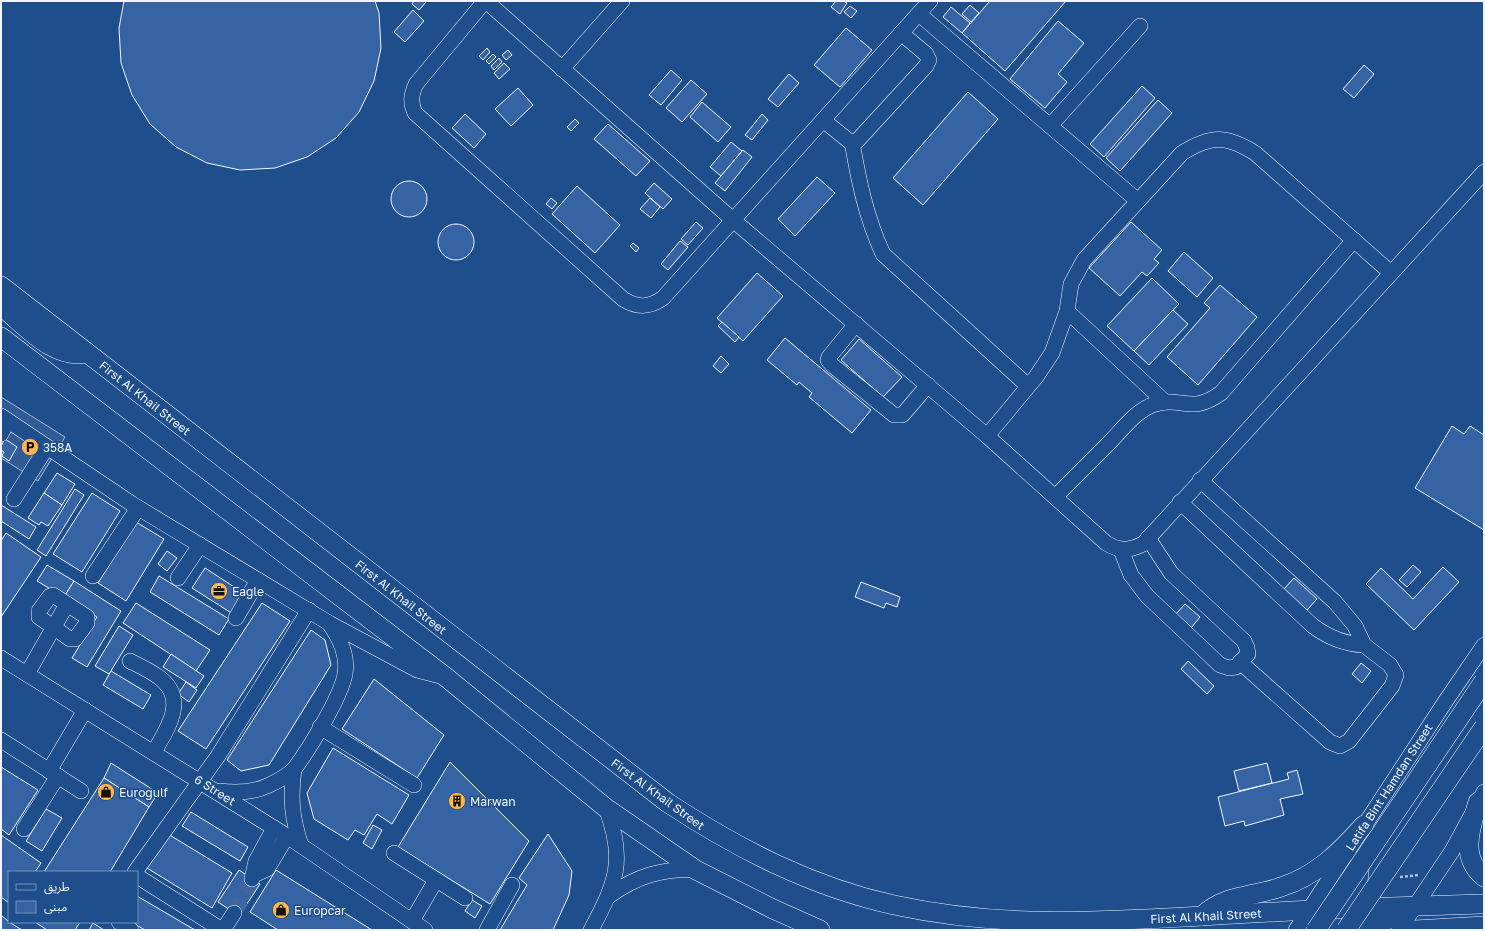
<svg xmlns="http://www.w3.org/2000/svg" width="1485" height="931" viewBox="0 0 1485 931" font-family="'Golos Text','Noto Sans Arabic',sans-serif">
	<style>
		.built { fill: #305b95; stroke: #a8bbd7 }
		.building { fill: #3563a3; stroke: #f2f6ff }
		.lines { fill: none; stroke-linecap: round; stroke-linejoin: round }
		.minor-tunnel { stroke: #3f679d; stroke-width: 15; stroke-dasharray: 15 8; stroke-linecap: butt }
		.minor-casing { stroke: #f2f6ff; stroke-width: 16 }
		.major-casing { stroke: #f2f6ff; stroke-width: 20 }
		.path { stroke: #b3c4dc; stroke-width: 2.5; stroke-dasharray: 3 2; stroke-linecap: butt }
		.minor { stroke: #1f4e8c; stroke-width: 15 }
		.major { stroke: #1f4e8c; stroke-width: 19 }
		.major-bridge-casing { stroke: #f2f6ff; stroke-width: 20; stroke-linecap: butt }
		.major-bridge { stroke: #1f4e8c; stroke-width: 19 }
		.labels { text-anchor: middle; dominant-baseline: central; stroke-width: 3; stroke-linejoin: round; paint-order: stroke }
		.street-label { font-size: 12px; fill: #f2f6ff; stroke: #1f4e8c }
		.poi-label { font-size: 12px; fill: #f2f6ff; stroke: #1f4e8c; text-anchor: start }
	</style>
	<rect width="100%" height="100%" fill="#1f4e8c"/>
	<!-- built -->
	<path class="built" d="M1 397 65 437 38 481 1 458Z"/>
	<!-- building -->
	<g class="building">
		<path d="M124 1H375L379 13 381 48 374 81 359 112 336 138 307 157 275 168 240 170 207 163 176 147 150 124 132 95 121 63 119 28Z"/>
		<path d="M414 1H427L419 10 412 4Z"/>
		<path d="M836 1H844L847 3 840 14 831 7Z"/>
		<path d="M990 1H1066L1005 71 962 33Z"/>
		<path d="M970 5 979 13 971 22 962 14Z"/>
		<path d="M850 6 857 11 851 18 844 12Z"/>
		<path d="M951 7 970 23 962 33 943 17Z"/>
		<path d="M413 10 424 21 405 42 394 32Z"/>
		<path d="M1058 21 1084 43 1058 74 1067 82 1045 108 1010 79Z"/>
		<path d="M846 28 872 50 840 87 814 65Z"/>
		<path d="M487 48 490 52 483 60 479 56Z"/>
		<path d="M508 50 512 55 506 60 502 55Z"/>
		<path d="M493 54 496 57 489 64 486 61Z"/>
		<path d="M499 58 502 62 494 70 491 66Z"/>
		<path d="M504 63 510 69 499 79 494 73Z"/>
		<path d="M1364 65 1374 74 1354 98 1343 89Z"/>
		<path d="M671 70 682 80 661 105 649 95Z"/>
		<path d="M789 74 799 83 778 107 768 99Z"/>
		<path d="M691 80 707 94 682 122 666 108Z"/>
		<path d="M1142 86 1155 98 1104 157 1090 144Z"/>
		<path d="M518 88 533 105 511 126 495 109Z"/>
		<path d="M968 92 998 119 923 205 893 178Z"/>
		<path d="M1158 100 1172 113 1120 171 1106 158Z"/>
		<path d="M702 102 731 127 718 142 690 117Z"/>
		<path d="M465 114 486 134 474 148 452 128Z"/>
		<path d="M762 114 768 120 752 140 745 135Z"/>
		<path d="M575 119 579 123 571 131 567 127Z"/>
		<path d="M608 124 650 161 636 176 594 139Z"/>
		<path d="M731 142 742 151 721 176 710 167Z"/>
		<path d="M743 150 752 157 725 191 715 183Z"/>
		<path d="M817 177 835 193 795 236 778 219Z"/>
		<circle cx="409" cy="199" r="18"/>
		<path d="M654 183 672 199 663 209 645 193Z"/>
		<path d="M577 186 620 225 595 253 552 214Z"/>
		<path d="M551 198 557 203 552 209 546 204Z"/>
		<path d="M650 198 660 207 651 218 640 209Z"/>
		<path d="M696 222 703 228 688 245 681 239Z"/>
		<path d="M1131 222 1162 250 1154 259 1159 263 1147 276 1142 272 1120 296 1089 268Z"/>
		<circle cx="456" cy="242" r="18"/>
		<path d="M680 241 688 247 668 270 661 264Z"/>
		<path d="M633 243 639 248 636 252 630 246Z"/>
		<path d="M1184 252 1213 278 1197 297 1168 271Z"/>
		<path d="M757 273 783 296 743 341 717 318Z"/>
		<path d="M1152 278 1179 304 1134 351 1107 326Z"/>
		<path d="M1220 285 1257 317 1198 385 1167 357 1210 308 1204 303Z"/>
		<path d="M1173 310 1188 324 1149 365 1134 351Z"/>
		<path d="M722 322 739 337 735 342 718 326Z"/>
		<path d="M785 338 871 410 852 433 809 397 812 393 799 382 797 385 767 360Z"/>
		<path d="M859 339 902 377 883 397 841 360Z"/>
		<path d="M721 356 729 364 721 373 713 366Z"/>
		<path d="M1452 426 1464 434 1470 426 1484 435V530L1415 488Z"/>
		<path d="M5 439 17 447 9 461 2 456 4 452 1 450V446Z"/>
		<path d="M57 473 75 484 62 505 44 493Z"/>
		<path d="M75 489 84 495 46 556 37 550Z"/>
		<path d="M44 493 62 505 48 526 41 522 39 525 28 518Z"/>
		<path d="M92 493 120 511 82 572 53 554Z"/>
		<path d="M1 505 36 527 29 539 1 521Z"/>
		<path d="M136 522 164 539 126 601 98 583Z"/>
		<path d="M6 533 41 557 1 617V541Z"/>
		<path d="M167 551 177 558 167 571 158 564Z"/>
		<path d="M47 565 74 581 64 597 37 581Z"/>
		<path d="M1413 565 1421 572 1407 587 1399 580Z"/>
		<path d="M1443 567 1459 582 1414 630 1366 584 1381 568 1413 599Z"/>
		<path d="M205 568 245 594 233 614 192 588Z"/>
		<path d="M159 576 229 619 219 635 150 592Z"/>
		<path d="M1294 578 1317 599 1307 610 1284 589Z"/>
		<path d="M74 581 121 611 87 667 72 658 97 617 64 597Z"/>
		<path d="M861 582 900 597 897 607 886 603 884 608 855 597Z"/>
		<path d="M136 603 210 650 196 671 123 623Z"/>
		<path d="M262 603 290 621 206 749 178 731Z"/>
		<path d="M1185 604 1200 617 1191 628 1175 615Z"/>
		<path d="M119 626 133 635 109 674 95 666Z"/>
		<path d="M311 630 325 640 331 665 269 765 241 771 227 760Z"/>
		<path d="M171 654 204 676 196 688 163 667Z"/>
		<path d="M1188 661 1214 686 1207 694 1181 669Z"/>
		<path d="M1361 663 1371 671 1362 683 1352 674Z"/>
		<path d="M111 671 151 695 143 709 103 685Z"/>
		<path d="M374 679 444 735 417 778 342 729Z"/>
		<path d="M186 682 197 690 189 702 178 694Z"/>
		<path d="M333 748 409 795 392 824 377 814 364 835 355 830 348 840 314 819 307 793Z"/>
		<path d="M450 762 529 841 490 904 398 847Z"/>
		<path d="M111 763 158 793 149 807 104 778Z"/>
		<path d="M1267 763 1272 783 1239 791 1234 771Z"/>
		<path d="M1 767 38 790 9 835 1 829Z"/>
		<path d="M1297 770 1303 794 1280 799 1284 815 1245 826 1244 821 1225 826 1218 797 1289 779 1287 773Z"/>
		<path d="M104 778 149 807 110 872H44Z"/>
		<path d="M46 809 62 818 42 851 26 841Z"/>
		<path d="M191 812 248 847 240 861 182 826Z"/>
		<path d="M373 825 382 830 372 849 363 843Z"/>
		<path d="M168 834 232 873 212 908 147 868Z"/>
		<path d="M548 834 572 871 569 895 553 930H500L527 885 519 878Z"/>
		<path d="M1 835 41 863 35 872H9V903L1 897Z"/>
		<path d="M239 870 260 884 239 916 218 902Z"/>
		<path d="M276 870 372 930H278L250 912Z"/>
		<path d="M137 896 195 930H145L131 922H137Z"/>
		<path d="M472 900 482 906 475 918 465 911Z"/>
		<path d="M1 915 9 922 22 930H1Z"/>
		<path d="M35 922H80L75 930H47Z"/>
		<path d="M93 923 104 930H89Z"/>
	</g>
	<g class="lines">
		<!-- minor-tunnel -->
		<path class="minor-tunnel" d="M234 913 252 879"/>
		<defs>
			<g id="minor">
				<path d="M485 1 416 84C411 95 410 102 415 113L623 299C637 308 649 308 663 298L930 1"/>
				<path d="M486 1 733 220 987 436 1106 543C1119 551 1129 551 1143 544L1484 172"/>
				<path d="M919 14 1138 201"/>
				<path d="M562 69 622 1"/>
				<path d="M823 120 849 141H857L926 66 929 60 926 54 901 33"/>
				<path d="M1050 126 1140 26"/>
				<path d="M852 142C859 182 866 217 883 254L1028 386"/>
				<path d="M1067 311 1165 402"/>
				<path d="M856 324 829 357 828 360 832 365 894 415H902L905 412 928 385"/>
				<path d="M1 416 132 504 329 623 417 670 444 677"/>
				<path d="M1 434 8 421"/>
				<path d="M987 436 1036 377 1052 353 1067 311 1071 284 1084 260 1182 153C1211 135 1226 135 1255 153L1391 273"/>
				<path d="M1200 480 1335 602 1355 626 1364 645 1390 665 1396 675 1392 686 1349 741 1340 746 1330 742 1240 662"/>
				<path d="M1055 497C1073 479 1091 461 1109 443 1122 430 1136 410 1155 404 1182 396 1191 415 1221 393L1354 240"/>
				<path d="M14 499 47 447"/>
				<path d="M1180 502 1313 626C1329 638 1344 644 1364 645"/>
				<path d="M1121 550 1131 575 1147 596 1220 665 1229 668 1236 667 1248 654 1247 648 1244 641 1171 573 1148 538"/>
				<path d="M93 576 138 508"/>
				<path d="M178 578 200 545"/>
				<path d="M53 595 87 617V623L75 639H70L39 617V611L50 596Z"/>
				<path d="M236 618 258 580"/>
				<path d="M1 658 287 836 425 930"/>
				<path d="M130 661C140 666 151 671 160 678 188 700 167 729 154 752"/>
				<path d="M27 674 67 604"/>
				<path d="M320 727 414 785"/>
				<path d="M1 740 81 791"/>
				<path d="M294 769C290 797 292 819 301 845"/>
				<path d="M49 771 85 710"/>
				<path d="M219 791C235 793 252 793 267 786 276 782 289 775 295 768 309 749 341 697 345 674 348 655 340 639 329 623"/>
				<path d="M24 829 58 776"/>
				<path d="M394 853 465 898"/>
				<path d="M135 872 218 756 309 610"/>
				<path d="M254 875 267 869 287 836"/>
				<path d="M137 876 222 930"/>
				<path d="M252 879 256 861 274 828"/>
				<path d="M609 896C636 876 663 868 696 870"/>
				<path d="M412 921 436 880"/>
				<path d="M119 922 131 930"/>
				<path d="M223 930 234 913"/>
				<path d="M487 930 512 885"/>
				<path d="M591 930C616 883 626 860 606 808"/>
				<path d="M1296 930 1445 702 1484 645"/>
				<path d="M1399 930 1452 851 1484 792"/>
			</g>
			<g id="major">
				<path d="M1 286 668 803C738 849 812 887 894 905 1000 928 1094 922 1201 916 1295 910 1390 907 1484 904"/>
				<path d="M1 306C26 326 53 360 87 353"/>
				<path d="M1 337 447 678 606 808 696 870 773 909 820 930"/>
				<path d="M1478 802C1471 827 1459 857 1484 877"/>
				<path d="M1202 916C1225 894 1253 897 1281 887 1316 876 1340 852 1364 825"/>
				<path d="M1354 922 1360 861"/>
				<path d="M1357 930 1387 920 1409 909"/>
				<path d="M1415 930 1484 926"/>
			</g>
		</defs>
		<!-- minor casing -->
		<use href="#minor" class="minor-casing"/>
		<!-- major casing -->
		<use href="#major" class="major-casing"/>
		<!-- path -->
		<path class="path" d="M1400 877 1419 875"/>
		<!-- minor -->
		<use href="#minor" class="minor"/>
		<!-- major -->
		<use href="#major" class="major"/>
		<defs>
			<g id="major-bridge">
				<path d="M1316 930 1484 681"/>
				<path d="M1346 930 1484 727"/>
			</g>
		</defs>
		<!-- major-bridge casing -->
		<use href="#major-bridge" class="major-bridge-casing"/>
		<!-- major-bridge -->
		<use href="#major-bridge" class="major-bridge"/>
	</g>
	<!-- icons -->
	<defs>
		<symbol id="parking-disc" viewBox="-11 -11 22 22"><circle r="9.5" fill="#ffb74d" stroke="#1f4e8c"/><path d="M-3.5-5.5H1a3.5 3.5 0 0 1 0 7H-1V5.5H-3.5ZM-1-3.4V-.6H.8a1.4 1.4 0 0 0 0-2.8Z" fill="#111"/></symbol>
		<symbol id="office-disc" viewBox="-11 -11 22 22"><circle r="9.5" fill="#ffb74d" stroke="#1f4e8c"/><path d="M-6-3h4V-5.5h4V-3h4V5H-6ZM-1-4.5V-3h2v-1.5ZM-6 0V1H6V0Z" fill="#111"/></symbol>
		<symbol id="shop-disc" viewBox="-11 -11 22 22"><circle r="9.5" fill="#ffb74d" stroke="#1f4e8c"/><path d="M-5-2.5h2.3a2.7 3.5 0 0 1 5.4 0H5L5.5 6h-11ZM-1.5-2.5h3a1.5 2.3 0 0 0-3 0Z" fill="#111"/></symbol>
		<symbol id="building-disc" viewBox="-11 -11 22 22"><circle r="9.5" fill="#ffb74d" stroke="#1f4e8c"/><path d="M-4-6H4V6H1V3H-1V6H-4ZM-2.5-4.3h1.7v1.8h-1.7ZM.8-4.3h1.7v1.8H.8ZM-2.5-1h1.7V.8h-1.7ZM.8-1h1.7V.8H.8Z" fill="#111"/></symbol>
	</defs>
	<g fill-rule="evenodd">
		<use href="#parking-disc" x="20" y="437" width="20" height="20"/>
		<use href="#office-disc" x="209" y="581" width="20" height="20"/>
		<use href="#shop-disc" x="96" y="782" width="20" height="20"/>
		<use href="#building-disc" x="447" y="791" width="20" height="20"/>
		<use href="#shop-disc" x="271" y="900" width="20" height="20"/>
	</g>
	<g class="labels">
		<!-- street labels -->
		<g class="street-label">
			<text transform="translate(145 398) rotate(38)">First Al Khail Street</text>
			<text transform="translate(401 597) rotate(38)">First Al Khail Street</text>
			<text transform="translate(1389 787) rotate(-57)">Latifa Bint Hamdan Street</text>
			<text transform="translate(215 790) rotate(32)">6 Street</text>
			<text transform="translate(658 794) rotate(36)">First Al Khail Street</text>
			<text transform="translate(1206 916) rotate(-3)">First Al Khail Street</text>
		</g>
		<!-- poi labels -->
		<g class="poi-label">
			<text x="43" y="447">358A</text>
			<text x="232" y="591">Eagle</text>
			<text x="119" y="792">Eurogulf</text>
			<text x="470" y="801">Marwan</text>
			<text x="294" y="910">Europcar</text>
		</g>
	</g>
	<!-- border -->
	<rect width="1485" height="931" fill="none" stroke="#f2f6ff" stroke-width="4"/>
	<!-- legend -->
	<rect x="8" y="871" width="130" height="52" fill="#1f4e8c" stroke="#7391ba"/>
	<rect x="16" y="884" width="20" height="6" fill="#1f4e8c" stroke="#7391ba"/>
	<text x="44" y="891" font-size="12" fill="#f2f6ff">طريق</text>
	<rect x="16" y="901" width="20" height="12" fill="#3563a3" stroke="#7391ba"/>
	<text x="44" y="911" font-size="12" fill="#f2f6ff">مبنى</text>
</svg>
